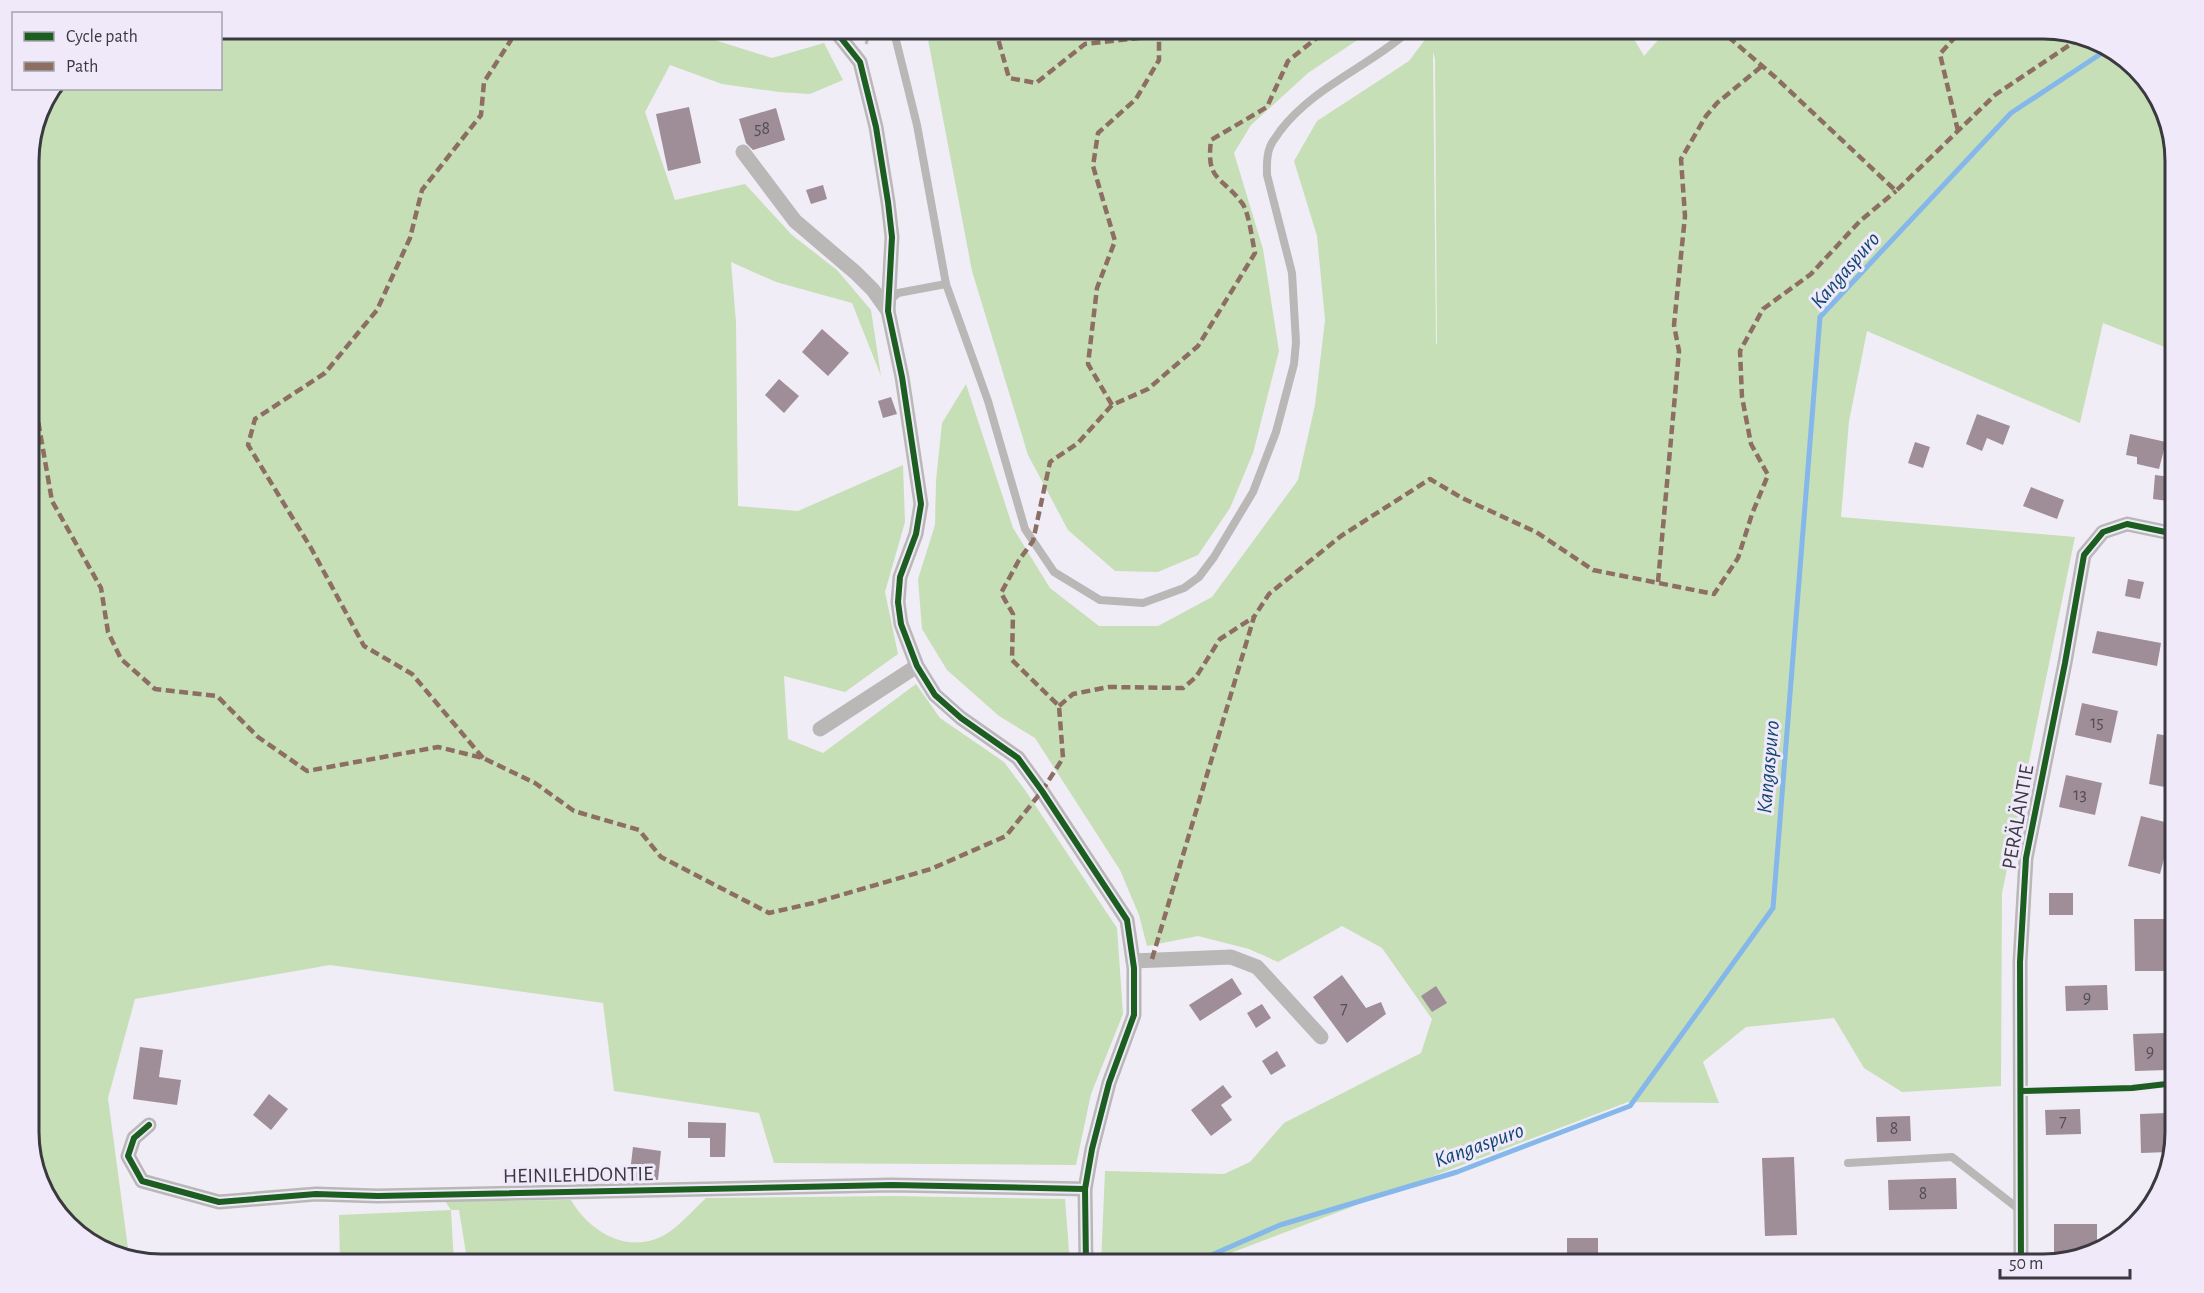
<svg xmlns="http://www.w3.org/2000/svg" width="2204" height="1293" viewBox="0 0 2204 1293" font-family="'Alegreya Sans',sans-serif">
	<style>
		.green { fill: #c6dfb7; fill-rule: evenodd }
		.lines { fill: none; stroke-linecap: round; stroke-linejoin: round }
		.stream { stroke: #85b7ea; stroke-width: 5 }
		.building { fill: #9f8d98 }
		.path { stroke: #bcb9bc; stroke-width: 3; stroke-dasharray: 4.5 4.5; stroke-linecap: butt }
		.lane { stroke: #bab7b7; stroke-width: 8 }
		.street { stroke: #bab7b7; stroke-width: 15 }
		.quiet { stroke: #8d6e63; stroke-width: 4.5; stroke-dasharray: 9 4.5; stroke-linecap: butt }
		.cycleway-casing { stroke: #efe9fa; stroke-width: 10 }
		.cycleway { stroke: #1b5e20; stroke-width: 6 }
		.labels { text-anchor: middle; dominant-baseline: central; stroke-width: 6; stroke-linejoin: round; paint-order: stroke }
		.number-label { font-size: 18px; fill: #544e56 }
		.street-label { font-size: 21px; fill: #3b3940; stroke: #efe9fa }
		.water-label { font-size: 22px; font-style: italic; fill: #114673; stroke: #efe9fa }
		.rim { fill: none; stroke: #3b3940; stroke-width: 3 }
	</style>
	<rect width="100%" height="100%" fill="#f0edf6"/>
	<!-- green -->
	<g class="green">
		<path d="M221 28 702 29 705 37 772 58 824 43 843 80 810 94 779 92 722 84 670 65 645 112 675 200 745 184 792 235 837 270 871 310 881 376 852 303 776 282 731 262 736 322 738 506 798 511 903 465 905 522 885 592 898 654 845 692 784 676 788 739 823 753 916 684 940 718 1004 762 1025 790 1117 928 1123 1014 1091 1094 1076 1165 774 1163 759 1113 614 1091 603 1003 330 965 135 999 108 1098 129 1256 94 1247 46 1199 29 1141V152L39 110 53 89 220 88Z"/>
		<path d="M926 29H1374L1308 73 1251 125 1234 153 1263 249 1279 351 1253 453 1230 508 1198 555 1158 572 1115 571 1068 530 1028 455 972 271Z"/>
		<path d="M1433 29H1628L1644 56 1659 39 1649 29H2043L2110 46 2158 94 2175 152V351L2103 323 2080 423 1867 331 1849 421 1841 517 2075 537 2002 893 2001 1086 1902 1092 1864 1068 1834 1018 1746 1027 1703 1062 1719 1103 1628 1102 1228 1254 1208 1264H1101L1105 1171 1224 1174 1250 1162 1284 1123 1421 1053 1432 1019 1382 948 1342 926 1278 962 1249 949 1198 936 1147 946 1139 915 1120 870 1035 738 999 716 947 670 922 629 918 579 935 525 936 481 942 423 966 384 1013 528 1050 588 1099 626H1158L1212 597 1298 480 1315 405 1325 320 1317 236 1294 161 1317 121 1409 61ZM1433 51 1435 59 1437 344H1436Z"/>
		<path d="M892 1196 1065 1199 1070 1264H465L466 1253 459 1210H451L454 1264H340L339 1215 451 1210 445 1201 571 1200C591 1235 635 1258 672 1230 684 1221 695 1208 706 1198Z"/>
	</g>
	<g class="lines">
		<!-- stream -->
		<path class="stream" d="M1191 1264 1280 1225 1457 1172 1630 1106 1773 908 1820 317 2011 113 2111 47"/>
	</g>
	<!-- building -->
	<g class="building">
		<path d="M689 107 701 163 668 171 656 114Z"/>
		<path d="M776 108 785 140 753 150 746 143 739 119Z"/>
		<path d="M823 185 827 199 811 204 806 190Z"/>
		<path d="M822 329 849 353 828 376 802 352Z"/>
		<path d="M779 379 799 396 784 413 765 395Z"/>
		<path d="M891 397 897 414 883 418 878 401Z"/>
		<path d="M1977 414 2010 426 2003 445 1987 438 1982 451 1966 444Z"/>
		<path d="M2130 434 2166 442 2159 469 2137 464V457L2126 455Z"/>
		<path d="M1915 442 1930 447 1923 468 1908 463Z"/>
		<path d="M2155 475 2171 477 2168 501 2153 499Z"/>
		<path d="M2031 487 2064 500 2057 519 2023 506Z"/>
		<path d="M2128 579 2144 582 2140 599 2125 596Z"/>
		<path d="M2097 631 2161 643 2157 666 2092 653Z"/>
		<path d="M2082 703 2118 711 2111 743 2075 735Z"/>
		<path d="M2157 734 2175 737V789L2149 784Z"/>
		<path d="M2066 775 2102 783 2095 815 2059 807Z"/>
		<path d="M2141 816 2173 824 2160 874 2128 866Z"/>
		<rect x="2049" y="893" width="24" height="22"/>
		<path d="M2134 919H2168V971H2135Z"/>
		<path d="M1342 975 1366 1008 1381 1002 1386 1014 1347 1043 1313 997Z"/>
		<path d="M1232 978 1242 994 1200 1021 1189 1005Z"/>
		<path d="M2107 985 2108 1010 2066 1011 2065 986Z"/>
		<path d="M1436 986 1447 1003 1432 1012 1421 996Z"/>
		<path d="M1262 1004 1271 1018 1256 1028 1247 1013Z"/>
		<path d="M2166 1033 2168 1070 2135 1071 2133 1034Z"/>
		<path d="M140 1047 163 1050 159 1077 181 1080 177 1105 133 1099Z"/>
		<path d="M1277 1051 1286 1066 1271 1075 1262 1061Z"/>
		<path d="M1223 1085 1232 1097 1221 1105 1232 1120 1211 1136 1191 1110Z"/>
		<path d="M269 1094 288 1109 271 1130 253 1115Z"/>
		<path d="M2080 1109 2081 1134 2046 1135 2045 1110Z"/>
		<path d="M2167 1113 2169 1152 2141 1153 2140 1114Z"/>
		<path d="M1910 1116 1911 1141 1877 1142 1876 1117Z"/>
		<path d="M688 1122 726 1123 725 1157H710V1138H688Z"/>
		<path d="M633 1147 661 1151 658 1180H629Z"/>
		<path d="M1794 1157 1797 1235 1765 1236 1762 1158Z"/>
		<path d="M1956 1178 1957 1209 1889 1210 1888 1180Z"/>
		<path d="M2054 1224H2097V1250L2071 1257H2054Z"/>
		<rect x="1567" y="1238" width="31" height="26"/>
	</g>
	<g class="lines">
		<!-- path -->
		<path class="path" d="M866 44 871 28"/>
		<!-- lane -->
		<g class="lane">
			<path d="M893 28 917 125 946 284 988 401 1025 529 1054 572 1100 600 1143 603 1184 588 1199 577 1214 557 1253 492 1276 432 1294 364 1296 342 1292 273 1267 175C1267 165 1266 156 1270 147 1272 141 1277 136 1280 131 1314 86 1371 66 1412 28"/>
			<path d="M889 301 898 293 946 284"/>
			<path d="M1848 1163 1952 1157 2020 1210"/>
			<path d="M1887 1259 1917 1264"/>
		</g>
		<!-- street -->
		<g class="street">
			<path d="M833 28 860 62 876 127 888 202 892 237 888 311 902 377 921 504 916 534 900 577 898 602 901 624 917 666 935 695 961 718 1018 758 1042 791 1127 920 1134 968V1015L1109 1083 1092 1149 1085 1189 1086 1264"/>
			<path d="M743 152 795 221 856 273 873 290 888 311"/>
			<path d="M820 729 917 666"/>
			<path d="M1133 961 1231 957 1257 967 1321 1037"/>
			<path d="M149 1125 134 1138 128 1156 142 1181 219 1202 316 1194 378 1196 892 1185 1085 1189"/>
			<path d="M2021 1264 2020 962 2026 858 2065 663 2084 555 2103 532 2127 524 2175 534"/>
		</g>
		<!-- quiet -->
		<g class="quiet">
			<path d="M995 28 1009 78 1036 83 1085 44 1176 34 1195 28"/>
			<path d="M1718 28 1775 77 1896 191 1995 95 2080 38"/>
			<path d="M1958 131 1940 54 1963 28"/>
			<path d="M29 369 52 501 101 588 108 632 121 659 155 689 217 696 258 737 307 771 438 747 483 758 535 783 574 811 639 830 661 857 769 913 813 903 931 869 1006 836 1042 791 1063 758 1059 706 1012 660 1013 614 1001 593 1019 560 1033 541 1050 462 1078 443 1112 405 1148 389 1198 346 1255 253C1252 240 1249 212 1242 203 1221 175 1206 182 1211 140L1267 107 1288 61 1329 28"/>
			<path d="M1112 405 1088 364 1097 288 1115 241 1093 166 1098 133 1136 99 1159 60V36"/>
			<path d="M1658 582 1679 351 1674 325 1685 216 1681 159 1706 116 1717 103 1762 66"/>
			<path d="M1059 706 1073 694 1109 687 1183 688 1196 677 1220 639 1254 617"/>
			<path d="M483 758 412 674 364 646 311 548 248 445 255 419 325 373 377 310 410 238 422 190 481 115 484 82 511 40 510 28"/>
			<path d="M1152 959 1254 617 1269 594 1341 536 1430 479 1462 498 1536 532 1593 570 1714 594 1738 558 1752 514 1768 475 1751 444 1742 397 1740 351 1763 309 1811 274 1860 221 1896 191"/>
		</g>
		<defs>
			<g id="cycleway">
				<path d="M833 28 860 62 876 127 888 202 892 237 888 311 902 377 921 504 916 534 900 577 898 602 901 624 917 666 935 695 961 718 1018 758 1042 791 1127 920 1134 968V1015L1109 1083 1092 1149 1085 1189 1086 1264"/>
				<path d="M2021 1091 2132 1088 2175 1083"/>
				<path d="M149 1125 134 1138 128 1156 142 1181 219 1202 316 1194 378 1196 892 1185 1085 1189"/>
				<path d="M2021 1264 2020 962 2026 858 2065 663 2084 555 2103 532 2127 524 2175 534"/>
			</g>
		</defs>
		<!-- cycleway casing -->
		<use href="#cycleway" class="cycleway-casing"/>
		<!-- cycleway -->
		<use href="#cycleway" class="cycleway"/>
	</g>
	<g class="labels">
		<!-- number labels -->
		<g class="number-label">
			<text x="762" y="129">58</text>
			<text x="2097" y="723">15</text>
			<text x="2080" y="795">13</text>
			<text x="2087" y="998">9</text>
			<text x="1344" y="1009">7</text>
			<text x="2150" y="1052">9</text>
			<text x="2063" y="1122">7</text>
			<text x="1894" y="1129">8</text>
			<text x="1923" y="1194">8</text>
		</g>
		<!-- street labels -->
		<g class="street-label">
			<text transform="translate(2018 817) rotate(-80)">PERÄLÄNTIE</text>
			<text transform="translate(578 1175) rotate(-1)">HEINILEHDONTIE</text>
		</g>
		<!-- water labels -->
		<g class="water-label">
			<text transform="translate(1845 270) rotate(-49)">Kangaspuro</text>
			<text transform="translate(1768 767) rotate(-85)">Kangaspuro</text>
			<text transform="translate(1479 1145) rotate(-20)">Kangaspuro</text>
		</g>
	</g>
	<!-- crop -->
	<path d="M0 0H2204V1293H0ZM161 39H2043A122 122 0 0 1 2165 161V1132A122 122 0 0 1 2043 1254H161A122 122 0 0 1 39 1132V161A122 122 0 0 1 161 39Z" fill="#efe9fa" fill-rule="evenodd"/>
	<path class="rim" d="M161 39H2043A122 122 0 0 1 2165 161V1132A122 122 0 0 1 2043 1254H161A122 122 0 0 1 39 1132V161A122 122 0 0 1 161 39Z"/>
	<!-- legend -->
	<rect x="12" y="12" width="210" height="78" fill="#efe9fa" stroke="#a7a3b0" stroke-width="1.5"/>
	<rect x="24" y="32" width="30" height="9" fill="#1b5e20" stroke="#a7a3b0" stroke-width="1.5"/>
	<text x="66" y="42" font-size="18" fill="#3b3940">Cycle path</text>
	<rect x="24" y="62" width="30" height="9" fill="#8d6e63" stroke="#a7a3b0" stroke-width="1.5"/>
	<text x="66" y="72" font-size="18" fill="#3b3940">Path</text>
	<!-- scale -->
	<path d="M2000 1269v9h130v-9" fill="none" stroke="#3b3940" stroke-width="3"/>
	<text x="2009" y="1269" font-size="18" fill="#3b3940" stroke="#efe9fa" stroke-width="4.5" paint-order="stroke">50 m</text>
</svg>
